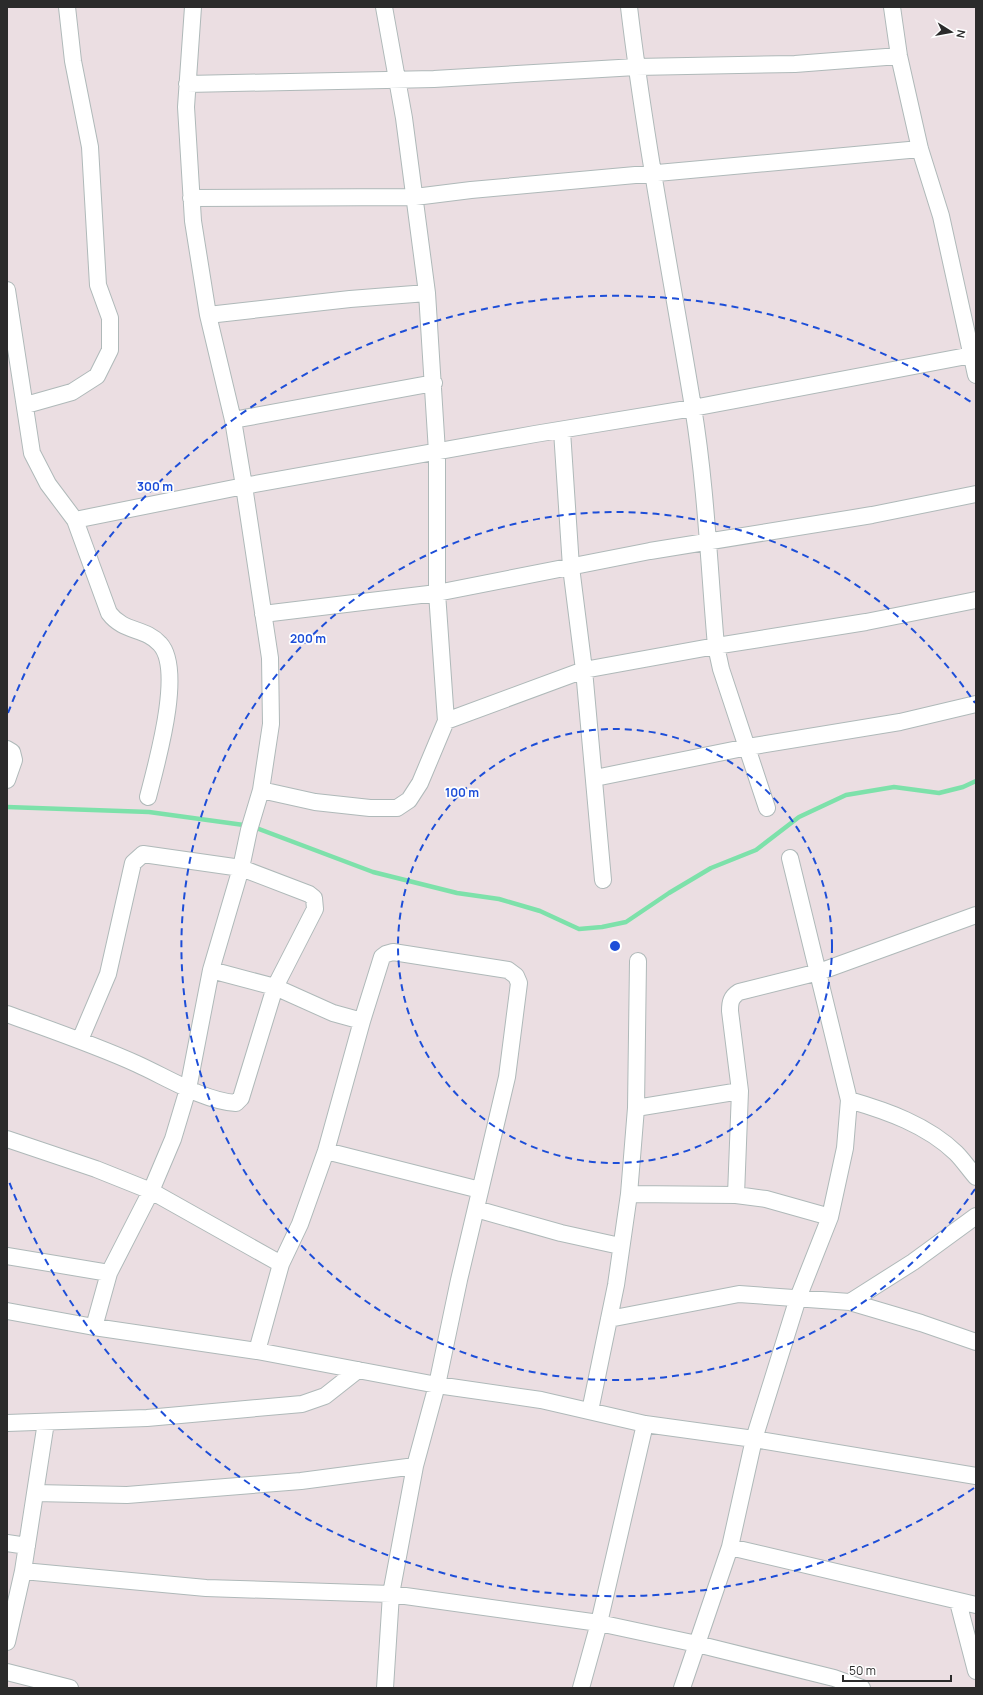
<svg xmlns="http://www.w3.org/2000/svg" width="983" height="1695" font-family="Manrope,sans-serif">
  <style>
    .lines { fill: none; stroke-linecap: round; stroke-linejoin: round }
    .stream { stroke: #7de1aa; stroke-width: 4.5 }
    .minor-casing { stroke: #afb9b9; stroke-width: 18 }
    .minor { stroke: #fff; stroke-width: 16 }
    .ring { fill: none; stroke: #1d4ed8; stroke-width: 2; stroke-dasharray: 7 5 }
    .centre { fill: #1d4ed8; stroke: #fff; stroke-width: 2 }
    .ring-label { font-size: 12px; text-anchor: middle; font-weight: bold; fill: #1d4ed8; stroke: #fff; stroke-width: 3.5; stroke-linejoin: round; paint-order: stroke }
  </style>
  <rect width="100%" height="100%" fill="#ebdee2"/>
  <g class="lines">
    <path class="stream" d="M7,807L149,812L251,826L373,872L457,893L499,899L540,911L579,929L602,927L626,922L669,893L711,868L756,850L799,817L846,795L894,787L939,793L963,787L976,781"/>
    <g class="minor-casing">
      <path id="minor" d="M629,7C645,141 671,274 693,407C706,486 709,566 716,646L721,669L767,808
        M892,7L899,56L920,149L941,216L976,375
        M187,84L434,79L636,67L795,64L899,56
        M191,198L415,197L471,190L920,149
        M7,290L32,453L48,484L75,520L109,613C124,633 145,627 160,644C184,670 156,765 148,797
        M208,315L350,299L427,293
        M26,405L72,392L97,376L110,350V318L98,285L90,147L73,61L67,7
        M233,420L434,383
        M562,431L571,567L584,670L603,880
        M75,520L244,486L535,434L693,408L972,355
        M263,614L437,593L650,551L872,515L976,494
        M446,721L584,670L716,646L866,622L976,600
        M7,749L12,752L14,760L7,780
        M595,778L748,747L900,722L976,704
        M261,790L315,802L370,808H397L409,800L420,783L446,721L437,593V452L427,293L404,118L384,7
        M211,970L275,987L333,1013L362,1021
        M7,1014C51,1030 95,1045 137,1064C166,1077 204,1101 236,1103L241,1098L275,987L315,909L314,898L309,894L241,868L143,854L133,863L108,974L80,1040
        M849,1100C887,1111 927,1125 956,1153C963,1160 969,1169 976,1177
        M636,1108L740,1091
        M7,1139L96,1169L151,1191L281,1264
        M326,1151L480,1190
        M629,1194L736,1195L766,1199L830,1217
        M736,1195L740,1091L730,1011C730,1002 731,997 739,992L819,972L976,915
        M476,1209L561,1233L620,1246
        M7,1256L109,1273
        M850,1302L921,1323L976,1342
        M7,1311L94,1327L257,1351L437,1385L541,1400L645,1424L754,1439L976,1476
        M609,1319L739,1294L850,1302L913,1262L976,1216
        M94,1327L109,1273L151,1191L173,1139L188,1089L211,970L241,868L249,830L261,790L271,724L270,658L244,486L233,420L208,315L193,221L186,107L193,7
        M257,1351L281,1264L300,1224L326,1151L362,1021L382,957L386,954L393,952L508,970L516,976L519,983L507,1077L459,1280L437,1385L415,1466L391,1594L385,1688
        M590,1411L616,1285L629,1194L636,1108L638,961
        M7,1423L147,1418L302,1404L325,1396L358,1370
        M35,1493L127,1495L301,1481L415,1466
        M7,1543L27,1546
        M730,1547L976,1605
        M23,1571L206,1588L391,1594L599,1623L697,1644L834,1678L862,1688
        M958,1602L976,1671
        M7,1642L23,1571L46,1422
        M7,1672L70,1688
        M581,1688L599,1623L645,1424
        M682,1688L730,1547L754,1439L798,1298L830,1217L845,1148L849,1100L790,858"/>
    </g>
    <use href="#minor" class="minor"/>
  </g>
  <g class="ring">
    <circle cx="615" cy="946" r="217"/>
    <path d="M975 1189A434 434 0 1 1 975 703"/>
    <path d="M974 1488A650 650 0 0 1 8 1179M8 713A650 650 0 0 1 974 404"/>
  </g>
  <circle cx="615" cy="946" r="6" class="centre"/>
  <g class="ring-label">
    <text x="155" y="491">300 m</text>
    <text x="308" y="643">200 m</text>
    <text x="462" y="797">100 m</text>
  </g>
  <rect width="983" height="1695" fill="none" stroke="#2b2b2b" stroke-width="16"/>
  <g transform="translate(951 32) rotate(101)" stroke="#ffffff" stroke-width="3" paint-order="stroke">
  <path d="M0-3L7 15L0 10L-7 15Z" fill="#2b2b2b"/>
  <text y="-6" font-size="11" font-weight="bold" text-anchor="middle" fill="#2b2b2b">N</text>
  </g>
  <path d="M843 1675v6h108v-6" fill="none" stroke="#2b2b2b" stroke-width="2"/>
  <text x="849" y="1675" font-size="12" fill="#2b2b2b" stroke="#ffffff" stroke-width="3" paint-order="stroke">50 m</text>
</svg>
